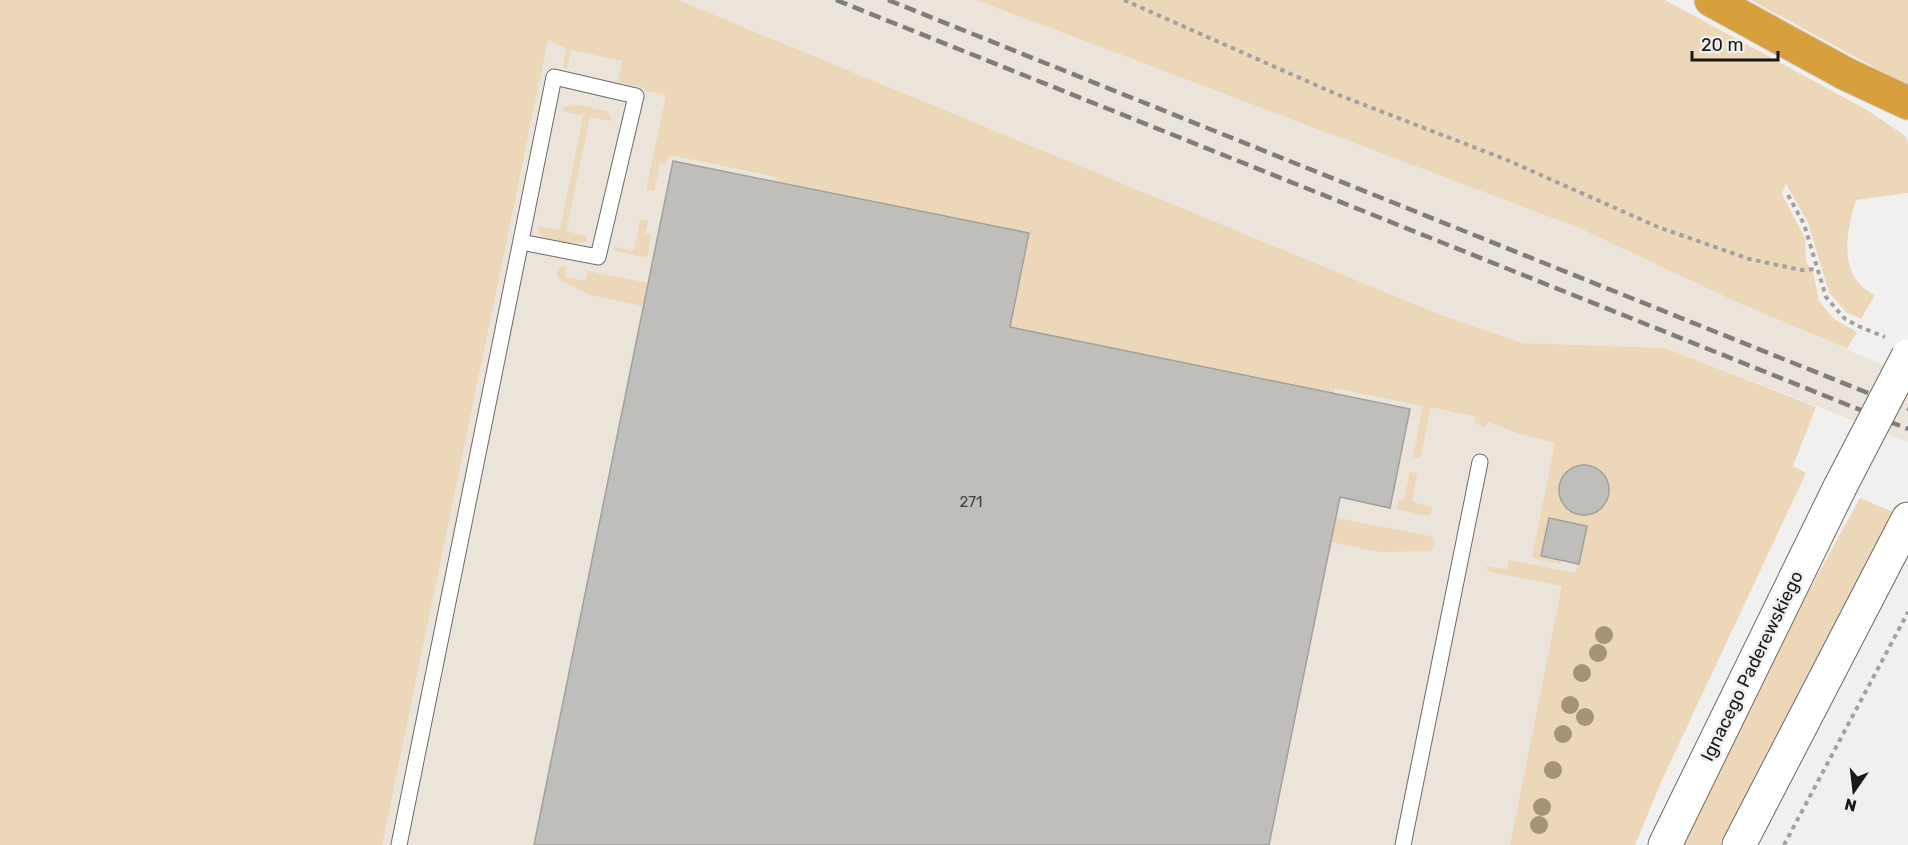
<svg xmlns="http://www.w3.org/2000/svg" width="1908" height="845" font-family="Rubik,sans-serif">
  <style>
    .built { fill: #eae4db }
    .green { fill: #ecd8b9 }
    .building { fill: #c0bebb; stroke: #a2a09d; stroke-width: 1.5 }
    .lines { fill: none; stroke-linecap: round; stroke-linejoin: round }
    .service-casing { stroke: #6c6b68; stroke-width: 17 }
    .secondary-casing { stroke: #6c6b68; stroke-width: 35 }
    .motorway-casing { stroke: #cdcccc; stroke-width: 35 }
    .path { stroke: #a3a1a0; stroke-width: 4; stroke-dasharray: 4.5 4.5; stroke-linecap: butt }
    .service { stroke: #fff; stroke-width: 15 }
    .secondary { stroke: #fff; stroke-width: 33 }
    .motorway { stroke: #d8a03d; stroke-width: 33 }
    .rail { stroke: #7f7e7c; stroke-width: 4.5; stroke-dasharray: 12 6; stroke-linecap: butt }
    .secondary-bridge-casing { stroke: #6c6b68; stroke-width: 35; stroke-linecap: butt }
    .secondary-bridge { stroke: #fff; stroke-width: 33 }
    .tree { fill: #a49478 }
    .labels { text-anchor: middle; dominant-baseline: central; stroke-width: 5; stroke-linejoin: round; paint-order: stroke }
    .number-label { font-size: 15px; fill: #444241 }
    .street-label { font-size: 18px; fill: #1a1918; stroke: #f2f0ee }
  </style>
  <rect width="100%" height="100%" fill="#f2f0ee"/>
  <path class="built" d="M0,0H598L1569,405L1670,371L1544,845H0Z
    M678,0H976L1579,228L1732,300L1908,376V442L1667,348L1522,343L1441,315Z"/>
  <path class="green" d="M0,0H678L1441,315L1522,343L1666,348L1816,407L1793,466L1806,473L1662,780L1635,845H1510L1562,586L1490,572L1486,568L1487,566L1507,570L1509,560L1575,573L1587,526L1549,518L1541,555L1560,560V564L1532,558L1555,443L1520,434L1489,422L1484,427L1475,423L1476,417L1431,407L1420,459L1413,457L1423,406L1335,388L1334,393L1010,327L1028,233L776,181L777,177L669,155L666,164L660,163L654,191L646,190L666,95L644,91L645,88L618,82L622,61L571,50L567,69L563,67L566,48L548,40L382,845H0Z
    M976,0H1665L1867,110L1904,135L1908,141V193L1856,200C1846,232 1837,277 1875,295L1861,319L1847,313L1829,293L1808,223L1786,184L1782,194L1805,238L1806,261L1814,275L1819,301L1834,319L1857,332L1847,349L1732,300L1579,228Z
    M1751,0H1908V86Z
    M572,104L607,111L610,115L611,121L590,117L566,231L587,236L586,241C574,246 549,241 539,234V226L560,230L583,116L562,111L564,107Z
    M640,220L648,221L645,233L651,235L647,258L613,250V247L634,251Z
    M562,266L566,267L565,277L585,281L588,271L648,283L643,306L591,295L561,281L558,278L557,271Z
    M1410,472L1417,473L1412,502L1432,507L1431,514L1427,516L1396,509L1398,500H1404Z
    M1860,498L1898,514L1722,845H1684L1798,611Z
    M1336,518L1430,536L1434,540L1435,545L1431,551L1380,552L1331,542Z"/>
  <path class="building" d="M673,161L1029,233L1010,327L1410,409L1390,508L1340,497L1269,845H534Z
    M1559 490a25 25 0 1 1 50 0a25 25 0 1 1-50 0Z
    M1549,518L1587,526L1579,564L1541,556Z"/>
  <g class="lines">
    <g class="service-casing">
      <path id="service" d="M399,845L554,77L636,96L598,257L521,242
        M1403,845L1480,462"/>
    </g>
    <g class="secondary-casing">
      <path id="secondary" d="M1665,845L1840,487
        M1739,845L1908,519"/>
    </g>
    <g class="motorway-casing">
      <path id="motorway" d="M1711,0L1846,74L1908,103"/>
    </g>
    <path class="path" d="M1124,0L1336,94L1507,160L1658,227L1749,259L1801,270L1817,269
      M1788,195L1804,224L1826,297L1844,318L1858,326L1885,337
      M1784,845L1908,612"/>
    <use href="#service" class="service"/>
    <use href="#secondary" class="secondary"/>
    <use href="#motorway" class="motorway"/>
    <path class="rail" d="M836,0L1908,429
      M888,0L1908,409"/>
    <g class="secondary-bridge-casing">
      <path id="secondary-bridge" d="M1840,487L1908,356"/>
    </g>
    <use href="#secondary-bridge" class="secondary-bridge"/>
  </g>
  <g class="tree">
    <circle cx="1604" cy="635" r="9"/>
    <circle cx="1598" cy="653" r="9"/>
    <circle cx="1582" cy="673" r="9"/>
    <circle cx="1570" cy="705" r="9"/>
    <circle cx="1585" cy="717" r="9"/>
    <circle cx="1563" cy="734" r="9"/>
    <circle cx="1553" cy="770" r="9"/>
    <circle cx="1542" cy="807" r="9"/>
    <circle cx="1539" cy="825" r="9"/>
  </g>
  <g class="labels">
    <g class="number-label">
      <text x="971" y="502">271</text>
    </g>
    <g class="street-label">
      <text transform="translate(1752 666) rotate(-64)">Ignacego Paderewskiego</text>
    </g>
  </g>
  <g transform="translate(1854 791) rotate(194)" stroke="#f2f0ee" stroke-width="4.5" paint-order="stroke">
  <path d="M0-4.5L10 22L0 15L-10 22Z" fill="#1a1918"/>
  <text y="-9" font-size="16" font-weight="bold" text-anchor="middle" fill="#1a1918">N</text>
  </g>
  <path d="M1692 51v9h86v-9" fill="none" stroke="#1a1918" stroke-width="3"/>
  <text x="1701" y="51" font-size="18" fill="#1a1918" stroke="#f2f0ee" stroke-width="4.5" paint-order="stroke">20 m</text>
</svg>
